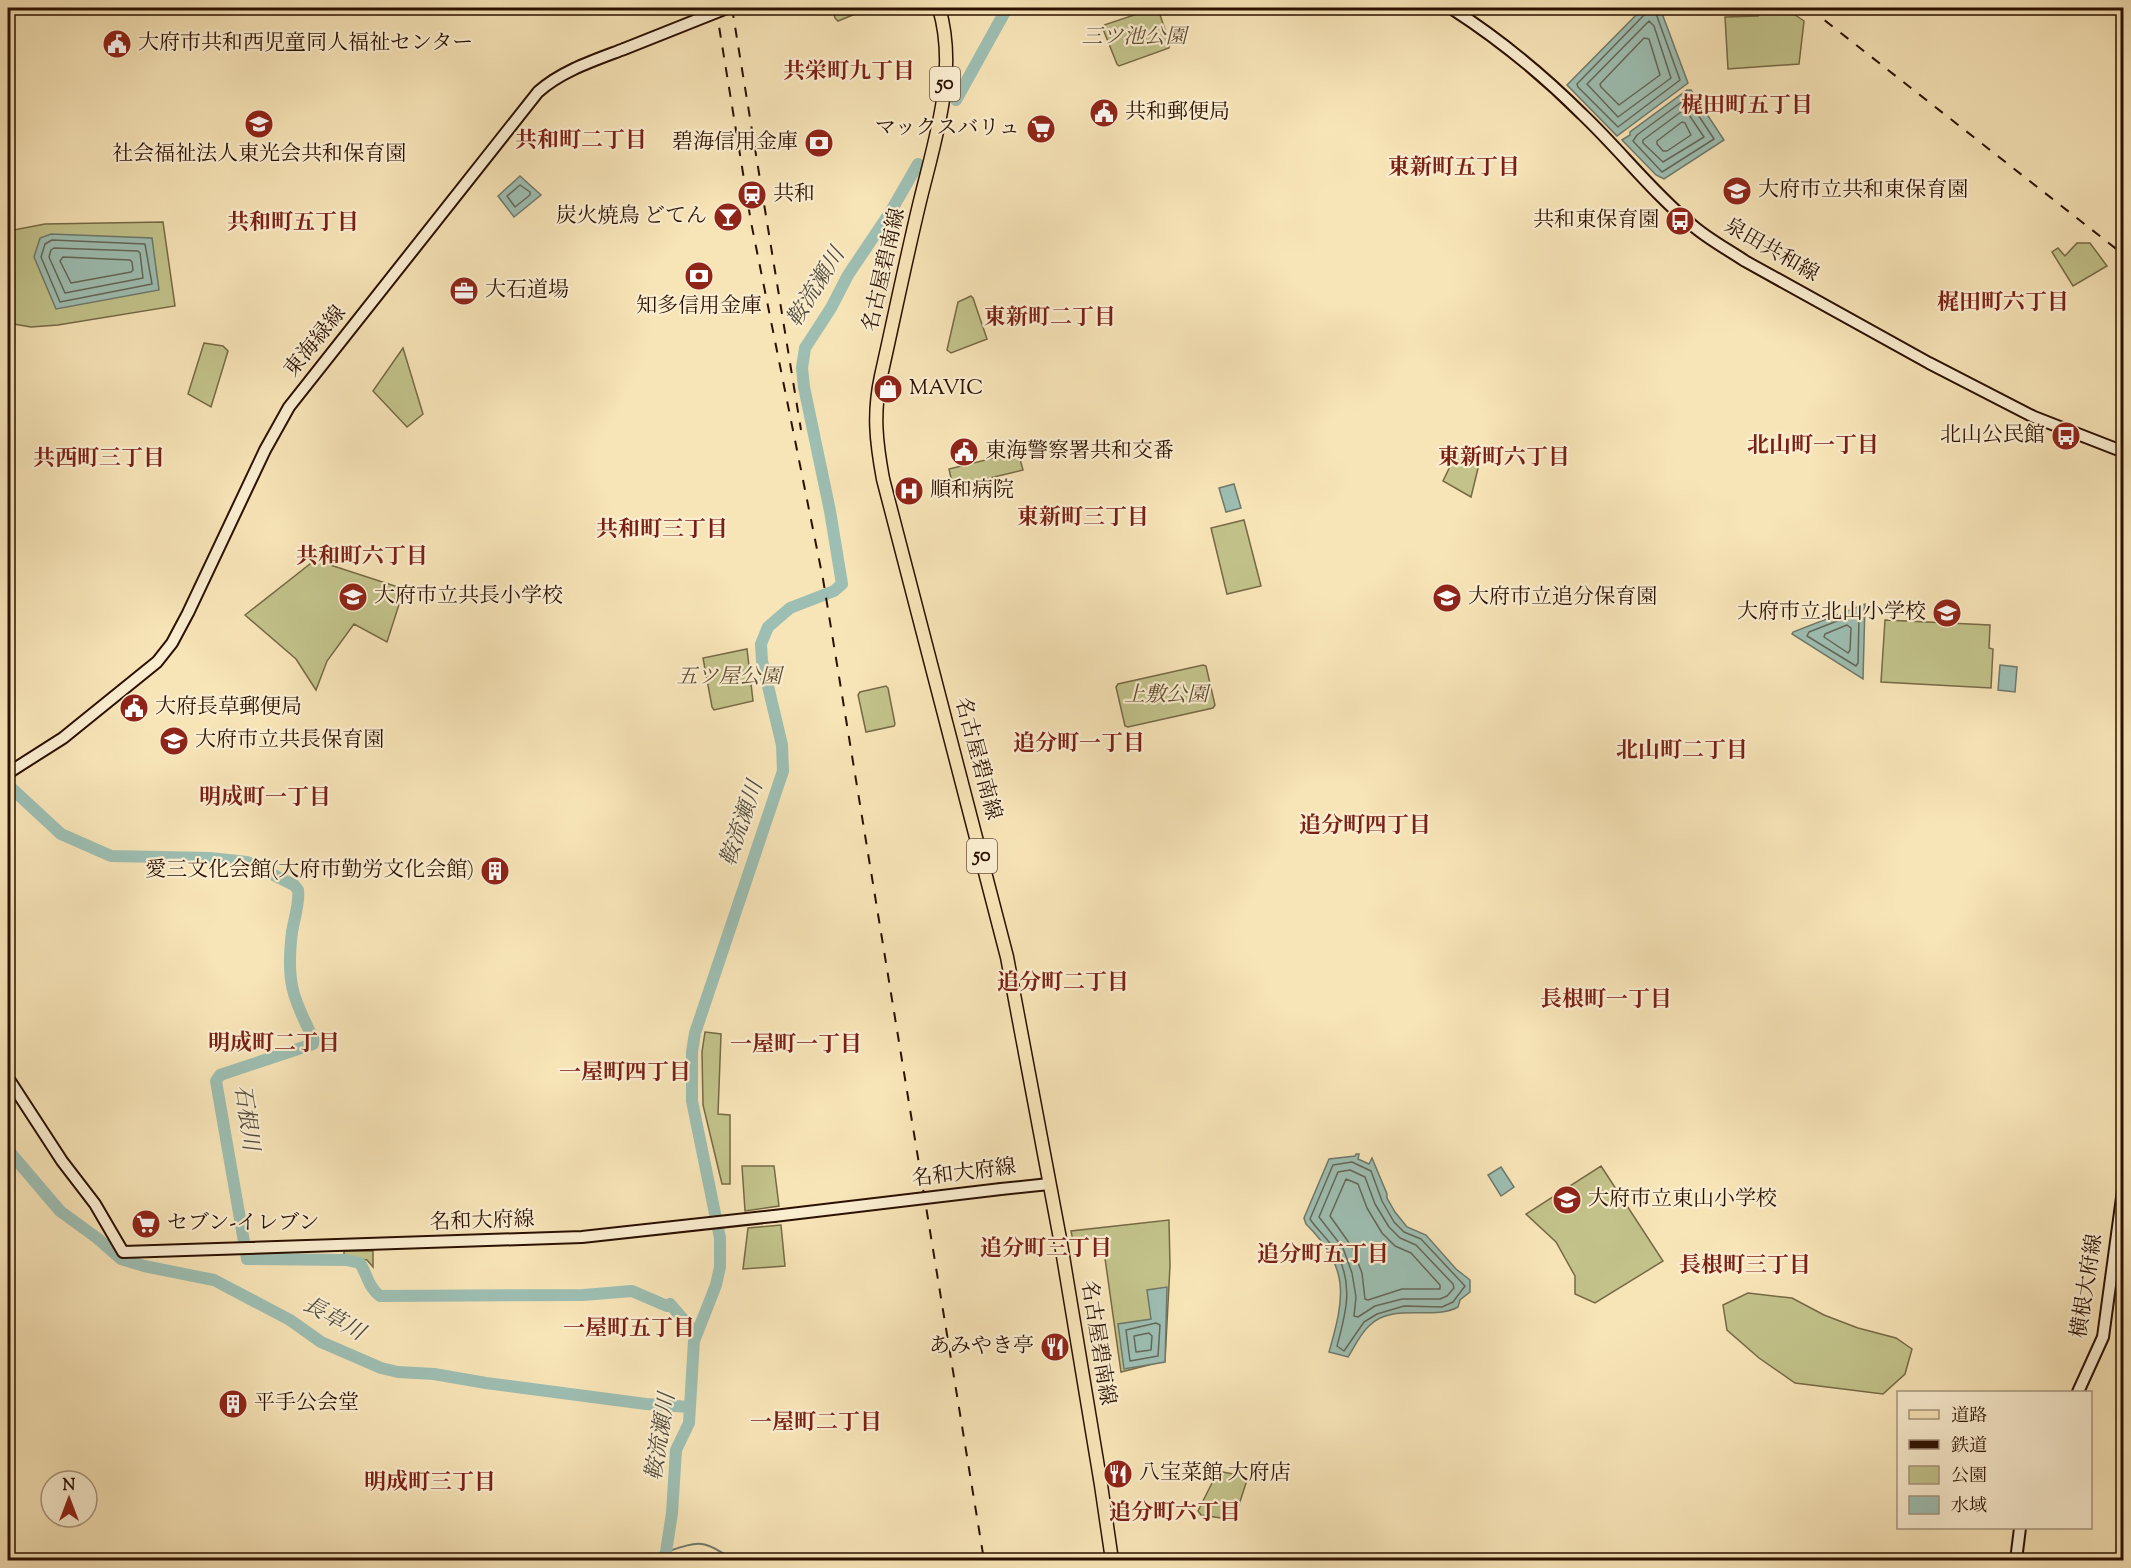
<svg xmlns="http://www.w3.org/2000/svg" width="2131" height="1568" font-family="'Sorts Mill Goudy','Noto Serif JP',serif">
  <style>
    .green { fill: #c2c28a; stroke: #766945; stroke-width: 1.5 }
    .water { fill: #9dbeb2; stroke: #6f786b; stroke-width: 1.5 }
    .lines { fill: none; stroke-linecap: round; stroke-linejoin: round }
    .shore { stroke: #646759; stroke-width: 1.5 }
    .stream { stroke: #6f786b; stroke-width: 2 }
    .river { stroke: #9dbeb2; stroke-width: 12 }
    .secondary-casing { stroke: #2b1000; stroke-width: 14 }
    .primary-casing { stroke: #2b1000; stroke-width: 15 }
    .secondary { stroke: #faedd0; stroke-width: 10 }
    .primary { stroke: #f7e4b7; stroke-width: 12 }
    .rail { stroke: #2b1000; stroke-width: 2; stroke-dasharray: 10 10; stroke-linecap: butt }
    .secondary-bridge-casing { stroke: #2b1000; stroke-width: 14; stroke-linecap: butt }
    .secondary-bridge { stroke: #faedd0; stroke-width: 10 }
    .labels { text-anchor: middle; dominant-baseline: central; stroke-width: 4.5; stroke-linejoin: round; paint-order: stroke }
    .shield { fill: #faedd0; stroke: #69523e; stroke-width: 1.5 }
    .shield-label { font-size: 20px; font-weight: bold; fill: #2b1000 }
    .park-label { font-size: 21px; font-style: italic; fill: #604e30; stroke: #faedd0 }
    .poi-label { font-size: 21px; fill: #2b1000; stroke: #faedd0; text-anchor: start }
    .street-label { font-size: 21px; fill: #2b1000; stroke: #faedd0 }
    .neighbourhood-label { font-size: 22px; font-weight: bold; fill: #7a1f14; stroke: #faedd0 }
    .water-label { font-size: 22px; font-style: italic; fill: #534d3e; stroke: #faedd0 }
  </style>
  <rect width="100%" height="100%" fill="#f7e4b7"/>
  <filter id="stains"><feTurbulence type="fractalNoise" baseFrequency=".00333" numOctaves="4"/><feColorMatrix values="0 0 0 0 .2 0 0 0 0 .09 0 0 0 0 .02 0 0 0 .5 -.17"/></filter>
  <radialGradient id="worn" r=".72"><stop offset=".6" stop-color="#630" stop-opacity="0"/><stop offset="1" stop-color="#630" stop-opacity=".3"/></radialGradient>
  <path class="green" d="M832,8H870L838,21L835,18Z
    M1155,8L1158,9L1170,44L1169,48L1119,66L1117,64L1103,29L1104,25Z
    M1760,8H1785L1804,21L1799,64L1728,69L1725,17L1758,16Z
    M163,222L175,306L58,325L31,327L8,323V231L45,224Z
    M2077,243H2090L2107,266L2073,286L2052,252L2058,248L2065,256Z
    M971,296L973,298L987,339L951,353L947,350L958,302Z
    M204,343L223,346L228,351L211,407L188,394Z
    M403,348L423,414L407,427L373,391Z
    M1018,452L1023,470L953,487L949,469Z
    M1457,452L1481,456L1471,497L1443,481Z
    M1244,520L1261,586L1227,594L1211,528Z
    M315,560L404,589L387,642L354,624L327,661L316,690L296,659L245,615Z
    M1885,620L1990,625L1989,648L1993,649L1991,688L1881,682Z
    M747,649L753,701L714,710L712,707L703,658Z
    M1203,665L1206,666L1215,705L1213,708L1128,727L1125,726L1116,687L1118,684Z
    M886,686L888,688L895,724L894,726L866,732L858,695L860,692Z
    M705,1032L721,1034L718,1114L730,1115V1184H722L703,1105L702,1052Z
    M742,1166H774L779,1206L745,1211Z
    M1601,1166L1663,1261L1595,1303L1575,1294V1276L1556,1242L1526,1214Z
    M1169,1220L1170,1266L1165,1361L1121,1372L1102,1237L1073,1241L1071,1231Z
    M781,1225L785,1266L743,1269L748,1228Z
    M344,1251H373V1267L367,1260L344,1257Z
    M1748,1293L1792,1298L1824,1315L1858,1328L1896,1338L1912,1349L1905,1374L1883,1394L1795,1383L1759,1358L1727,1330L1723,1305Z
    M1218,1471L1248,1477L1234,1520L1201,1515L1198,1511Z"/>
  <path class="water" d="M1643,8H1660L1688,83L1617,136L1567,85Z
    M1687,90H1691L1724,140L1664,179L1656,175L1622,140L1630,135V132Z
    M520,176L541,195L514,217L498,196Z
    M51,234L152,238L159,290L56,309L34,257L40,238Z
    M1234,484L1241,508L1226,512L1219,488Z
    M1865,604L1863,679L1792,634L1793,632Z
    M2000,665L2017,667L2015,692L1998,690Z
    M1356,1154H1359L1358,1159L1369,1164L1372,1158L1387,1194V1198L1395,1212L1407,1227L1426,1235L1456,1269L1470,1280V1292L1460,1300L1458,1307C1433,1321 1392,1302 1369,1326C1360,1334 1354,1348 1348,1357L1329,1352C1345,1296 1350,1268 1306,1224L1304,1218L1329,1159L1355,1156Z
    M1501,1167L1514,1187L1501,1196L1488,1175Z
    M1167,1287L1165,1362L1124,1369L1118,1324L1151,1319L1147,1290Z"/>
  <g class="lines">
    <path class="shore" d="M1646,8L1645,14L1577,84L1578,87L1618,127L1680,80L1654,8
      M1649,21L1654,26L1671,78L1618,117L1587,84Z
      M1644,38L1649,39L1660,75L1619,105L1601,87L1600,84Z
      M1687,98L1714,139L1662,172L1633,141L1637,135Z
      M1685,109L1704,137L1663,162L1643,143V140Z
      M1682,122L1685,123L1691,135L1667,151H1663L1657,144V141Z
      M520,185L530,192V195L515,207L507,196Z
      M52,240L145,244L152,284L60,302L41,257L45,244Z
      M54,248L138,251L140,253L143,278L65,293L49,257L51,250Z
      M63,257L130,260L132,262L133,270L131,272L71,283L60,261Z
      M1855,614L1859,617L1858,663L1856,666L1807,636L1809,632Z
      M1847,625L1851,628L1850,650L1848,653L1824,637L1825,634Z
      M1352,1162L1371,1171L1382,1201L1394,1222L1404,1232L1421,1239L1465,1286L1453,1302L1442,1307L1404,1306L1377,1314L1364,1322L1344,1351L1337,1346C1346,1313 1354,1284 1336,1252C1329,1239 1317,1230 1310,1219L1333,1165Z
      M1350,1170L1365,1177L1375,1204L1389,1227L1400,1238L1416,1245L1453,1284L1454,1288L1447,1296L1440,1299H1402L1375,1306L1358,1317L1354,1316L1356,1297L1352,1273L1343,1248L1319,1217L1338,1172Z
      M1346,1179L1358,1184L1367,1208L1382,1233L1395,1246L1411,1253L1440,1285V1289H1402L1368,1300L1365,1299L1362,1273L1352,1247L1330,1216Z
      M1156,1323L1160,1325L1158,1356L1130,1361L1126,1330Z
      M1149,1333L1152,1336L1151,1350L1136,1352L1134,1336Z"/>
    <path class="stream" d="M2124,1231V1242
      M666,1552C702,1540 702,1540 734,1560"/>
    <path class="river" d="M956,100L1007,8
      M8,785L61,834L111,856L210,858L247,862L294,885L298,890C300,901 294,920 292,932C286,981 292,997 314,1040L313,1044L220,1075L216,1081L247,1259L346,1260L360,1263C368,1276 368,1287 380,1296L583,1295L632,1291L667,1306L670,1304L696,1334
      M8,1150L60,1211L97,1238L121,1259L144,1266L214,1280L290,1320L321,1342L381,1368L398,1372L434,1374L486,1383L646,1404L690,1407
      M662,1560L666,1552L672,1513L676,1450L689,1423L694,1341L716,1285L720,1267V1238L692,1101V1052L695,1033L783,771L782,745L762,661L761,644L768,627L790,608L834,591L842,584L830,511L804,387L802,368L805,348L831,308L848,275L891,211L918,164"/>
    <g class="secondary-casing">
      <path id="secondary" d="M1451,8C1499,39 1542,74 1582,114C1620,150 1652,192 1692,225C1708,239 1727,249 1745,261L1929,363L2034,417L2124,452
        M8,773L63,738L157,662L172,643L188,613L265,450L289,407L538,92C561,71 595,60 624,49
        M8,1078L62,1161L95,1204L123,1252L582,1237L774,1216
        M1001,1189L1049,1184
        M2078,1392L2103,1337L2124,1183
        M2016,1560L2020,1528"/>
    </g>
    <g class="primary-casing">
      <path id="primary" d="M939,8C958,72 935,139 920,201C906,259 894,318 881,376C873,413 876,441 883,479L1007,957L1061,1244L1101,1485L1112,1560"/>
    </g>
    <use href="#secondary" class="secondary"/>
    <use href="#primary" class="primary"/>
    <path class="rail" d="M716,8L751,222L823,579L984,1560
      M732,8L801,430
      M1809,8L2124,255"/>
    <g class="secondary-bridge-casing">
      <path id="secondary-bridge" d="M624,49L727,8
        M774,1216L1001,1189"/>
    </g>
    <use href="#secondary-bridge" class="secondary-bridge"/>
  </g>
  <defs>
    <g id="civic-disc" transform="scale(1.5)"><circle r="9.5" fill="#8f2418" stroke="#faedd0"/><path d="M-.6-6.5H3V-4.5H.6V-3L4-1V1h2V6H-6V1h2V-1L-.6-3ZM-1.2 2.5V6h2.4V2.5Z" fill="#fff"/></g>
    <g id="school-disc" transform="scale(1.5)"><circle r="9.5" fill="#8f2418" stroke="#faedd0"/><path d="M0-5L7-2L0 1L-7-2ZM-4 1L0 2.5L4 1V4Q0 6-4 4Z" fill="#fff"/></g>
    <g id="supermarket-disc" transform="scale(1.5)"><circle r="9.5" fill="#8f2418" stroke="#faedd0"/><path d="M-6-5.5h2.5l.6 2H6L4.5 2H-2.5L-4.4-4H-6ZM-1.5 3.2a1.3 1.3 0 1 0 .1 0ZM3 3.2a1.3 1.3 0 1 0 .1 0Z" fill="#fff"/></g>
    <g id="bank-disc" transform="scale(1.5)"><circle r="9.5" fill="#8f2418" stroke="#faedd0"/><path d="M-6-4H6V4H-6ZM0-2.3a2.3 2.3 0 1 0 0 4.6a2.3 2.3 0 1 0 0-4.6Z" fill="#fff"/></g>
    <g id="station-disc" transform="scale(1.5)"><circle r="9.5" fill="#8f2418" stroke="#faedd0"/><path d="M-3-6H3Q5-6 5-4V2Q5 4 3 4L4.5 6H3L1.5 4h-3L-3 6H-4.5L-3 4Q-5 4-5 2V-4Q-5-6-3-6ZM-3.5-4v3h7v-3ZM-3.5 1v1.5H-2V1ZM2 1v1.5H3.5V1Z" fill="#fff"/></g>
    <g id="bar-disc" transform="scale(1.5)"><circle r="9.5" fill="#8f2418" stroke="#faedd0"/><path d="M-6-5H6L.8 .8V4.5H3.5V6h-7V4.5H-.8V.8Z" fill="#fff"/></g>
    <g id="bus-disc" transform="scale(1.5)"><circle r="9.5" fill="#8f2418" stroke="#faedd0"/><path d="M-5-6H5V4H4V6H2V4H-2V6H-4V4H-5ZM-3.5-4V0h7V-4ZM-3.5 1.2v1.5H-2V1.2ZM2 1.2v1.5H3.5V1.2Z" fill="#fff"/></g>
    <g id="office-disc" transform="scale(1.5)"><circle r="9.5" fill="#8f2418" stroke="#faedd0"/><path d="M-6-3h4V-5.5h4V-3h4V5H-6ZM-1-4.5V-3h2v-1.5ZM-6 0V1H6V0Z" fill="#fff"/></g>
    <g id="shop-disc" transform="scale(1.5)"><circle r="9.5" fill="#8f2418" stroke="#faedd0"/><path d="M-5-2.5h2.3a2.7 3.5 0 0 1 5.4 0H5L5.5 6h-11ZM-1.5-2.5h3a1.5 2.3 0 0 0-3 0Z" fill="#fff"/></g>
    <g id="hospital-disc" transform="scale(1.5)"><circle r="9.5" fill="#8f2418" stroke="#faedd0"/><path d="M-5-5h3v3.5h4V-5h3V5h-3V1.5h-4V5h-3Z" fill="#fff"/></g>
    <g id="building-disc" transform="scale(1.5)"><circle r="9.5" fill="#8f2418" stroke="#faedd0"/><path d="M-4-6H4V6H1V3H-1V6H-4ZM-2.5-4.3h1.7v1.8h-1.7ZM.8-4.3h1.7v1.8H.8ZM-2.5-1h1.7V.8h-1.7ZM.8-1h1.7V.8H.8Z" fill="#fff"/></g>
    <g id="restaurant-disc" transform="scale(1.5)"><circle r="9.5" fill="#8f2418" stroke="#faedd0"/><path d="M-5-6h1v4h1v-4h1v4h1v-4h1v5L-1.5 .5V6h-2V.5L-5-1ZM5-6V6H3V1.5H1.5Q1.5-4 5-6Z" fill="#fff"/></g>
  </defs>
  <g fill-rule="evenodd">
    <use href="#civic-disc" x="117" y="44"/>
    <use href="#civic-disc" x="1104" y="113"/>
    <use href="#school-disc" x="259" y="124"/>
    <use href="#supermarket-disc" x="1041" y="129"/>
    <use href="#bank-disc" x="819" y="143"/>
    <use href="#school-disc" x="1737" y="191"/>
    <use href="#station-disc" x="752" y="195"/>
    <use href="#bar-disc" x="728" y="217"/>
    <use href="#bus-disc" x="1680" y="221"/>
    <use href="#bank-disc" x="699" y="276"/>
    <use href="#office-disc" x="464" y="291"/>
    <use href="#shop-disc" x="888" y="389"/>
    <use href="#bus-disc" x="2066" y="436"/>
    <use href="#civic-disc" x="964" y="452"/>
    <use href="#hospital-disc" x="909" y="491"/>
    <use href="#school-disc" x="353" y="597"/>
    <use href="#school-disc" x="1447" y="598"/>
    <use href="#school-disc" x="1947" y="613"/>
    <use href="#civic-disc" x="134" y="708"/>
    <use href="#school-disc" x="174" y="741"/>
    <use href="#building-disc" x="495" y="871"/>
    <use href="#school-disc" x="1567" y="1200"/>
    <use href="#supermarket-disc" x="146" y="1224"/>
    <use href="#restaurant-disc" x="1055" y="1347"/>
    <use href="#building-disc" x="233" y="1404"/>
    <use href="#restaurant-disc" x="1118" y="1474"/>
  </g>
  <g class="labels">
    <g class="shield">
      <rect x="930" y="67" width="30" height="34" rx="4.5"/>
      <rect x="967" y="839" width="30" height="34" rx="4.5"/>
    </g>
    <g class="shield-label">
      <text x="945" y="84">50</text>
      <text x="982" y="856">50</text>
    </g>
    <g class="park-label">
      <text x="1134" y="38">三ツ池公園</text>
      <text x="729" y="678">五ツ屋公園</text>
      <text x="1166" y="696">上敷公園</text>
    </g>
    <g class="poi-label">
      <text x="138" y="44">大府市共和西児童同人福祉センター</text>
      <text x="1125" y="113">共和郵便局</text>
      <text x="1020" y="129" text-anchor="end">マックスバリュ</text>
      <text x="798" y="143" text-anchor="end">碧海信用金庫</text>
      <text x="259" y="155" text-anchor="middle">社会福祉法人東光会共和保育園</text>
      <text x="1758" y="191">大府市立共和東保育園</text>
      <text x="773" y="195">共和</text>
      <text x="707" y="217" text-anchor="end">炭火焼鳥 どてん</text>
      <text x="1659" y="221" text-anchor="end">共和東保育園</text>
      <text x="485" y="291">大石道場</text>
      <text x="699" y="307" text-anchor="middle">知多信用金庫</text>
      <text x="909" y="389">MAVIC</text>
      <text x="2045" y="436" text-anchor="end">北山公民館</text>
      <text x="985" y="452">東海警察署共和交番</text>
      <text x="930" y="491">順和病院</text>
      <text x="374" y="597">大府市立共長小学校</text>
      <text x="1468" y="598">大府市立追分保育園</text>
      <text x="1926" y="613" text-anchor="end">大府市立北山小学校</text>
      <text x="155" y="708">大府長草郵便局</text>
      <text x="195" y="741">大府市立共長保育園</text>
      <text x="474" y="871" text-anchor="end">愛三文化会館(大府市勤労文化会館)</text>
      <text x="1588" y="1200">大府市立東山小学校</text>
      <text x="167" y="1224">セブン-イレブン</text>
      <text x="1034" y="1347" text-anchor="end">あみやき亭</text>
      <text x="254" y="1404">平手公会堂</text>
      <text x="1139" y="1474">八宝菜館 大府店</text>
    </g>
    <g class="street-label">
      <text transform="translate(1771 251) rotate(30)">泉田共和線</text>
      <text transform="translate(885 270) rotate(-77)">名古屋碧南線</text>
      <text transform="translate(316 342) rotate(-51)">東海緑線</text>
      <text transform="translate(977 759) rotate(75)">名古屋碧南線</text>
      <text transform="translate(964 1174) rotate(-7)">名和大府線</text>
      <text transform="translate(482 1222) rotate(-2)">名和大府線</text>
      <text transform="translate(2088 1286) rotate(-81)">横根大府線</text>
      <text transform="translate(1097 1343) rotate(81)">名古屋碧南線</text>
    </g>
    <g class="neighbourhood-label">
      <text x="849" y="73">共栄町九丁目</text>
      <text x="1747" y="107">梶田町五丁目</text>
      <text x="581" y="142">共和町二丁目</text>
      <text x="1454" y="169">東新町五丁目</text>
      <text x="293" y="224">共和町五丁目</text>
      <text x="2003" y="304">梶田町六丁目</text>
      <text x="1050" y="319">東新町二丁目</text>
      <text x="1813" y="447">北山町一丁目</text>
      <text x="1504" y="459">東新町六丁目</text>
      <text x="99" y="460">共西町三丁目</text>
      <text x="1083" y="519">東新町三丁目</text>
      <text x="662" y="531">共和町三丁目</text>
      <text x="362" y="558">共和町六丁目</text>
      <text x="1079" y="745">追分町一丁目</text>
      <text x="1682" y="752">北山町二丁目</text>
      <text x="265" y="799">明成町一丁目</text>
      <text x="1365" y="827">追分町四丁目</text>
      <text x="1063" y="984">追分町二丁目</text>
      <text x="1606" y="1001">長根町一丁目</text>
      <text x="274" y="1045">明成町二丁目</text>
      <text x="796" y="1046">一屋町一丁目</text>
      <text x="625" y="1074">一屋町四丁目</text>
      <text x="1046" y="1250">追分町三丁目</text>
      <text x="1323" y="1256">追分町五丁目</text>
      <text x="1745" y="1267">長根町三丁目</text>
      <text x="629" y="1330">一屋町五丁目</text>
      <text x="816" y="1424">一屋町二丁目</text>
      <text x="430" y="1484">明成町三丁目</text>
      <text x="1175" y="1514">追分町六丁目</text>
    </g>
    <g class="water-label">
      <text transform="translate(817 288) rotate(-58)">鞍流瀬川</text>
      <text transform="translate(743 824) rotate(-71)">鞍流瀬川</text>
      <text transform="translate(245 1118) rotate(82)">石根川</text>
      <text transform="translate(333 1320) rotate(29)">長草川</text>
      <text transform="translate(662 1437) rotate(-81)">鞍流瀬川</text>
    </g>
  </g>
  <rect width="2131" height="1568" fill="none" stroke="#f7e4b7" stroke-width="30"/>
  <rect x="9" y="9" width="2113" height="1550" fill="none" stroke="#2b1000" stroke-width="3"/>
  <rect x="15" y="15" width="2101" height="1538" fill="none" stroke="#2b1000" stroke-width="1.5"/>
  <rect x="1897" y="1391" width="195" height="138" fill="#faedd0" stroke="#a7957d" stroke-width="1.5"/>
  <rect x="1909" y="1410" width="30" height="9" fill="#f7e4b7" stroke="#a7957d" stroke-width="1.5"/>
  <text x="1951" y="1421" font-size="18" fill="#2b1000">道路</text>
  <rect x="1909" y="1440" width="30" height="9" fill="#2b1000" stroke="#a7957d" stroke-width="1.5"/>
  <text x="1951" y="1451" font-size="18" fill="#2b1000">鉄道</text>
  <rect x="1909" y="1466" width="30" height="18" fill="#c2c28a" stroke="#a7957d" stroke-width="1.5"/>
  <text x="1951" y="1481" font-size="18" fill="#2b1000">公園</text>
  <rect x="1909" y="1496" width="30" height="18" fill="#9dbeb2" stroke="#a7957d" stroke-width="1.5"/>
  <text x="1951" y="1511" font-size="18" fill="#2b1000">水域</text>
  <g transform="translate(69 1499)"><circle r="28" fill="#faedd0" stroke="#a7957d" stroke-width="1.5"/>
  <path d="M0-4.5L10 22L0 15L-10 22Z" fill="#8f2418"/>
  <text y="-9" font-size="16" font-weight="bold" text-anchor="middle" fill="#2b1000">N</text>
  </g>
  <rect width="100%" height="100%" filter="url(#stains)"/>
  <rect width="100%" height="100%" fill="url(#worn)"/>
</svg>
